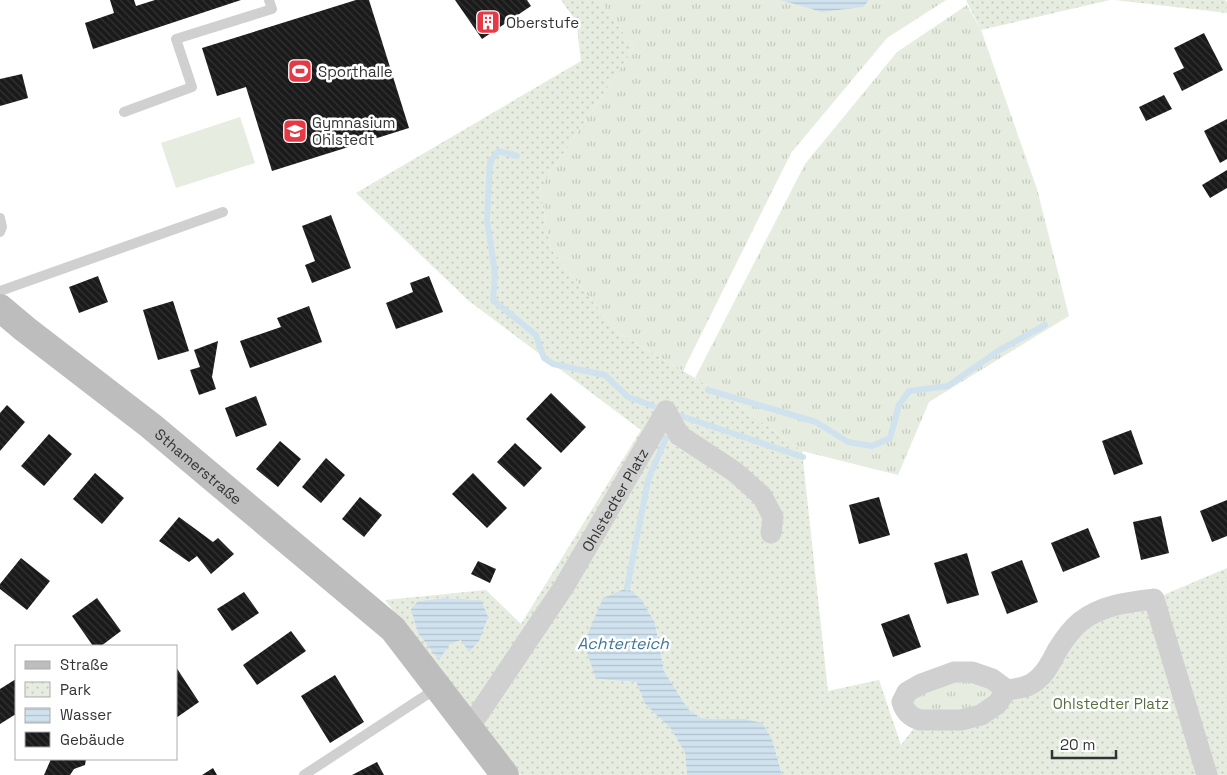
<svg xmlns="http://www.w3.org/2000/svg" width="1227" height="775" font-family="'Space Grotesk',sans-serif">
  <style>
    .grass { fill: url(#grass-tufts) }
    .park { fill: url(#park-dots); fill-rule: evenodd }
    .pitch { fill: #e6ecdf }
    .water { fill: url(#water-rules) }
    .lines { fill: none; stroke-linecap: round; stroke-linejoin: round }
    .stream { stroke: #cfe2ee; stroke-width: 6 }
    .building { fill: url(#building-back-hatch) }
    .lane { stroke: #d0d0d0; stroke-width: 10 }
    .street { stroke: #d0d0d0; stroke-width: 21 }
    .secondary { stroke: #bdbdbd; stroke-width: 28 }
    .labels { text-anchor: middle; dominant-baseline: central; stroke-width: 5; stroke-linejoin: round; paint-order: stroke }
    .poi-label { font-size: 15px; fill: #333; stroke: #fff; text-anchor: start }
    .street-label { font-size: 15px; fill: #333; stroke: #fff }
    .park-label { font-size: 15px; fill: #56703f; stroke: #fff }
    .water-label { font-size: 16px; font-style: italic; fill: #3f7597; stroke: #fff }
  </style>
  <defs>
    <pattern id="grass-tufts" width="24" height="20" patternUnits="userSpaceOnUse" patternTransform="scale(1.25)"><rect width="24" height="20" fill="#e6ecdf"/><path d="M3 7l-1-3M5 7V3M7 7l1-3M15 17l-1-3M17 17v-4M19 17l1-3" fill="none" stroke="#c6cbc0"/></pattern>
    <pattern id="park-dots" width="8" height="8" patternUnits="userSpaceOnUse" patternTransform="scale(1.25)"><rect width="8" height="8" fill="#e6ecdf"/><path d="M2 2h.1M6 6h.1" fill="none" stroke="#c6cbc0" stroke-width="1.8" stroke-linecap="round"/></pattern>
    <pattern id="water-rules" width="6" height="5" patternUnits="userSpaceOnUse" patternTransform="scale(1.25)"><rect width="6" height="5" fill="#cfe2ee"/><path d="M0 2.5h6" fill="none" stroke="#b2c2cd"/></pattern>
    <pattern id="building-back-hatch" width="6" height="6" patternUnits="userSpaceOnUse" patternTransform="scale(1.25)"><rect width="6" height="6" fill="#1a1a1a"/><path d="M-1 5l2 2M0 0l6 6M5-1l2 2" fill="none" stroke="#333"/></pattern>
  </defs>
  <rect width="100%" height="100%" fill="#fff"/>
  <path class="grass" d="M599,0H946L887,38L791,153L683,371L617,332L550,248L540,188L634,48Z
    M967,5L981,30L1037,189L1069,316L929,402L898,475L802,451L727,397L695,378L805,164L897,52Z
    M992,679L997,704L920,720L907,692L921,684Z"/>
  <path class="park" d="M561,0H599L634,48L540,188L550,248L617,332L727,397L802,451L828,691L879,680L901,745L920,720H961L1030,685L1079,623L1154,599L1227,568V775H782L772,739L722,719L701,718L688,709L664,671L655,623L596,679L636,682L645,704L671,729L685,753L687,775H520L385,600L486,590L521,624L641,430L469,301L356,193L581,61L576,21ZM443,598L481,600L461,640L450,643L418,601Z
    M966,0H1110L981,30Z
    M1115,0H1225L1227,2V13Z"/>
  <path class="pitch" d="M240,117L255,163L176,188L161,143Z"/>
  <path class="water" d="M780,0H869L863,7L822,12Z
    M627,588L641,599L655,623L664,671L688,709L701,718L722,719H744L762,723L772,739L782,775H687L685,753L671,729L645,704L636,682L596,679L584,643L603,598Z
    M444,598L481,600L488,617L479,641L469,652L461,640L450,644L439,660L418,633L411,609L418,601Z"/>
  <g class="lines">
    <path class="stream" d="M517,156L498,151L490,162L487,220L495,273L493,300L536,335L544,358L553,364L605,375L628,397L653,406
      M708,390L816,422L848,442L872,446L890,438L899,405L909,391L948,386L998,351L1045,325
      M681,416L803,457
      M627,588L648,480L666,438"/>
  </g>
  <path class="building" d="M110,0H134L136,6L155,0H241L93,49L85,23L114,13Z
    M356,0H369L409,128L272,171L246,87L217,96L202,48Z
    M455,0H527L531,6L482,39Z
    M1204,33L1223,70L1182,91L1173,73L1184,68L1174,48Z
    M22,74L28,98L0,106V79Z
    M1164,95L1172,109L1146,121L1139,107Z
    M1227,119V159L1220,163L1204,131Z
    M1227,170V188L1210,198L1202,185Z
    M331,215L351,268L312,283L305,265L315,261L302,226Z
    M98,276L108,302L79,313L69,287Z
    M429,276L443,312L396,329L386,303L413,292L410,283Z
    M173,301L189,351L158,360L143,310Z
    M309,306L322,342L250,368L240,341L281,327L277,318Z
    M218,341L212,377L216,389L199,395L190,370L200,367L194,350Z
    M551,393L586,427L561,453L526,419Z
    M256,396L267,425L236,437L225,408Z
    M7,405L25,422L0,451V413Z
    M1131,430L1143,464L1114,475L1102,441Z
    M49,434L72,454L44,486L21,466Z
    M280,441L301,459L278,487L256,469Z
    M515,443L542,468L524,487L497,462Z
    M326,458L345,475L321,503L302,487Z
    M95,473L124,498L102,524L73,499Z
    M473,473L507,508L487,528L452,494Z
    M360,497L382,515L364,537L342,519Z
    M879,497L890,535L859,544L849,505Z
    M1227,500V536L1212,542L1200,511Z
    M1161,516L1169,553L1141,560L1133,522Z
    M179,517L213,542L218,538L234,554L211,574L197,556L189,562L159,541Z
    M1088,528L1100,557L1063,572L1051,543Z
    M967,553L979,595L947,604L934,563Z
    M21,558L50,581L27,610L0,589V584Z
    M1022,560L1038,602L1007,614L991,572Z
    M478,561L496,569L490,583L471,574Z
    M244,592L259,613L232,631L217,609Z
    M97,598L121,631L101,646H93L72,616Z
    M909,614L921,647L893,657L881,624Z
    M291,631L306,651L257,685L243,665Z
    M176,667L199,702L176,718Z
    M335,675L364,722L330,743L301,696Z
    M16,679V714L0,724V689Z
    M51,759H86L85,765L74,769L70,775H44Z
    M377,762L384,775H352Z
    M213,768L217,775H202Z"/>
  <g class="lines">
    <path class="lane" d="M124,112L192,87L176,39L272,9L269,0
      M0,218L2,227L0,232
      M0,291L223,212
      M304,775L437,688"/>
    <g class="street">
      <path d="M666,411L679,435L735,472L762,496L773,517L771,533"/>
      <path d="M1007,690L997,704L981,715L961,720H920C910,717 905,712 902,702L907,692L921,684L954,672H972L992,679L1007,690C1014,689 1023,688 1029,685C1044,678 1051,662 1058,649C1063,641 1073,628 1080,622C1101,605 1128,602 1154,599L1207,775"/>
      <path id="s1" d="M469,728L565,585L666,411"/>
    </g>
    <path class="secondary" id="s2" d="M0,308L25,329L151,426L393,629L505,775"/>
  </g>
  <defs>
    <g id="building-square" transform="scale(1.25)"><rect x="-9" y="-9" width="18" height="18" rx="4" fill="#e63946" stroke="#fff"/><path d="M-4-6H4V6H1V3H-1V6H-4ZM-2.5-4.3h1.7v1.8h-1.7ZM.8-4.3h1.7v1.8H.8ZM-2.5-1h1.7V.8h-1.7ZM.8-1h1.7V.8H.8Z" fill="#fff"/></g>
    <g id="stadium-square" transform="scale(1.25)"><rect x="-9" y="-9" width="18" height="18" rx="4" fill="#e63946" stroke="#fff"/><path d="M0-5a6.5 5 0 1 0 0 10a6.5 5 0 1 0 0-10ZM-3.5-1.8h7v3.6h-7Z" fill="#fff"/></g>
    <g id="school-square" transform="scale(1.25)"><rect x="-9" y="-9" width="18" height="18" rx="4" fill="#e63946" stroke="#fff"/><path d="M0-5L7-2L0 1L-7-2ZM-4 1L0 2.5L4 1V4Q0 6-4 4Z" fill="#fff"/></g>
  </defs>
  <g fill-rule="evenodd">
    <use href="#building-square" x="488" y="22"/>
    <use href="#stadium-square" x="300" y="71"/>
    <use href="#school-square" x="295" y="131"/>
  </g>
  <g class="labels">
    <g class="poi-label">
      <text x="506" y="22">Oberstufe</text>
      <text x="318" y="71">Sporthalle</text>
      <text x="312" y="122">Gymnasium<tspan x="312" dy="17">Ohlstedt</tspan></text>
    </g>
    <g class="street-label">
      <text stroke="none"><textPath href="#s2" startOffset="254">Sthamerstraße</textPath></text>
      <text stroke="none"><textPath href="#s1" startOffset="271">Ohlstedter Platz</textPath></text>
    </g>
    <g class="park-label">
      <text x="1111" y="703">Ohlstedter Platz</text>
    </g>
    <g class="water-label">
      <text x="623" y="643">Achterteich</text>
    </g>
  </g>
  <rect x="15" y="645" width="162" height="115" fill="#ffffff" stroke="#adadad"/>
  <rect x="25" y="661" width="25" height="8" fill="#bdbdbd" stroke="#adadad"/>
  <text x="60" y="670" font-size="15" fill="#333333">Straße</text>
  <rect x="25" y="682" width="25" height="15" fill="url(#park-dots)" stroke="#adadad"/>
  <text x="60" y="695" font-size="15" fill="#333333">Park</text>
  <rect x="25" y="708" width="25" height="15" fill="url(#water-rules)" stroke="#adadad"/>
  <text x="60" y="720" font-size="15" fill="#333333">Wasser</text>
  <rect x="25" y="732" width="25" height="15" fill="url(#building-back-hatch)" stroke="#adadad"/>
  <text x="60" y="745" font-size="15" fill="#333333">Gebäude</text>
  <path d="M1052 750v8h64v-8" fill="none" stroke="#333333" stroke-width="2.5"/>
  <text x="1060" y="750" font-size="15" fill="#333333" stroke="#ffffff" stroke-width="4" paint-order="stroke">20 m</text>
</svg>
